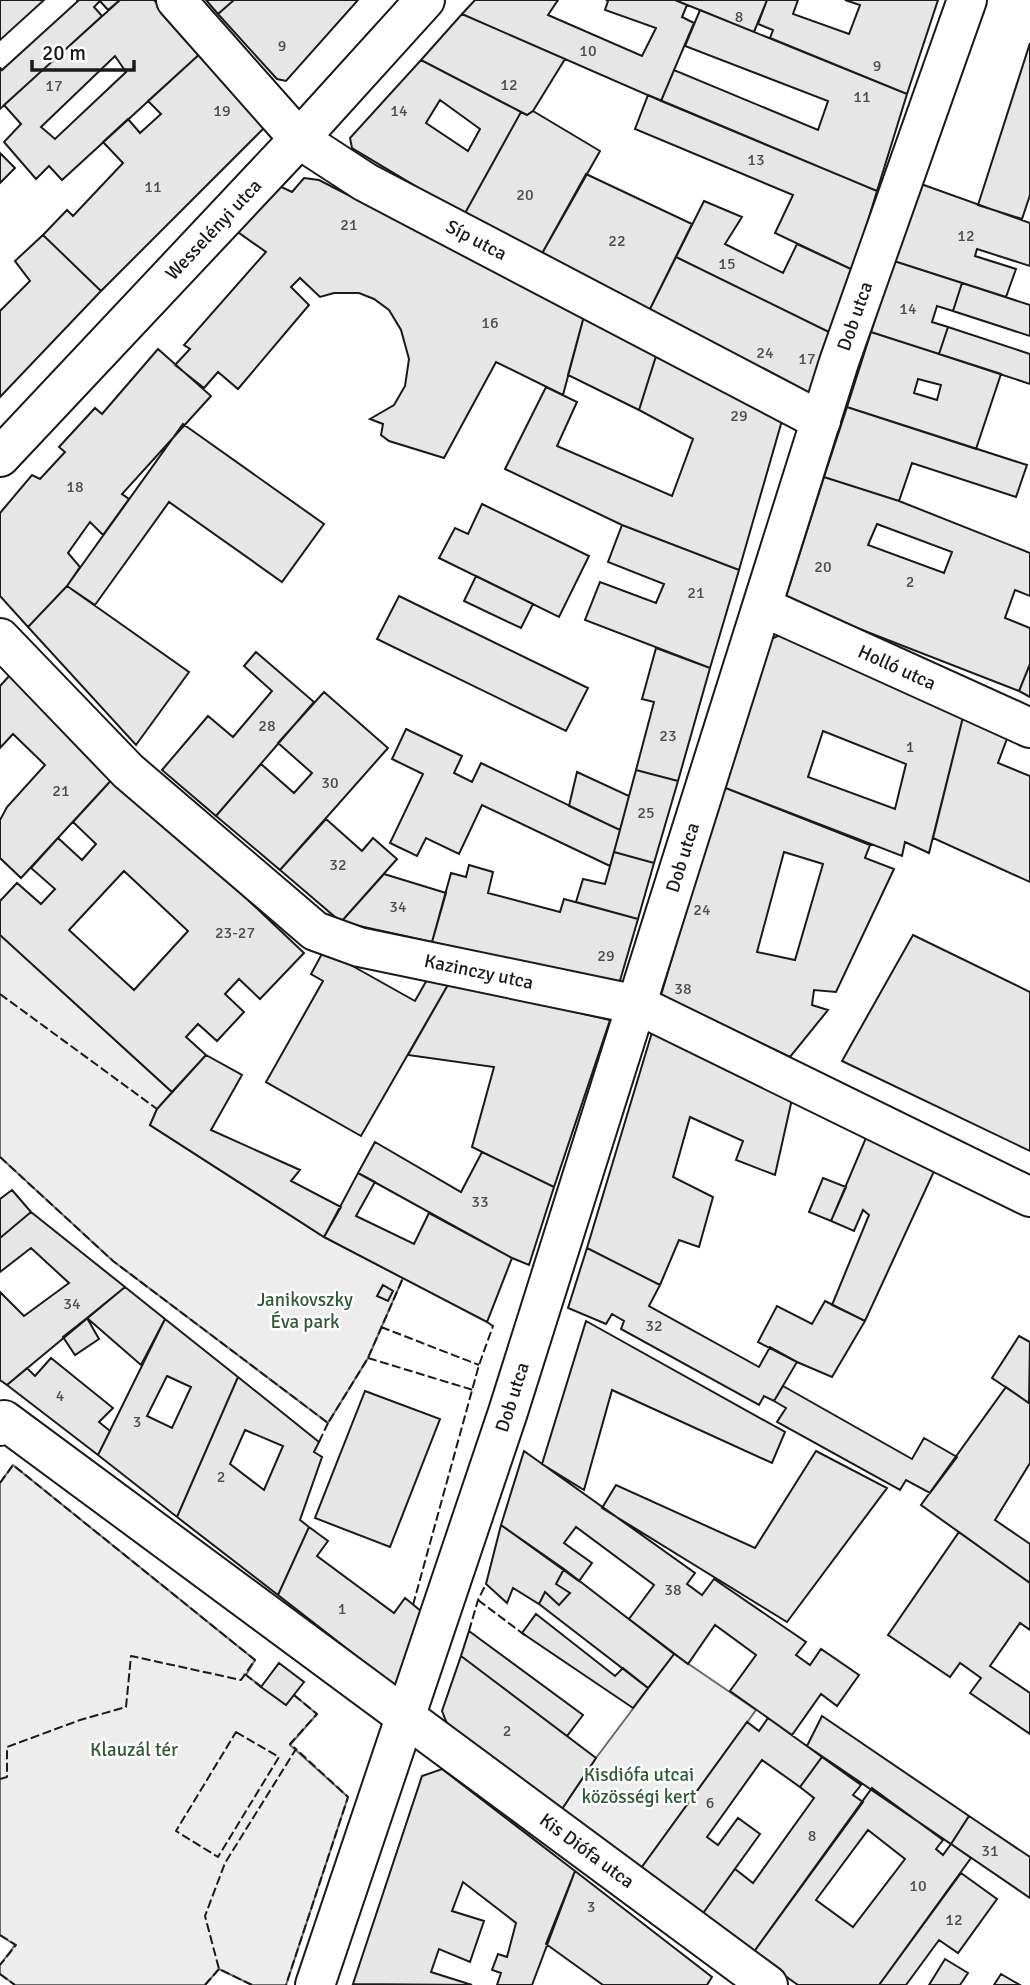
<svg xmlns="http://www.w3.org/2000/svg" width="1030" height="1985" font-family="Signika,sans-serif">
  <style>
    .green { fill: #ededed; stroke: #6a6a6a; stroke-width: 2 }
    .building { fill: #e6e6e6; stroke: #1a1a1a; stroke-width: 2; fill-rule: evenodd }
    .lines { fill: none; stroke-linecap: round; stroke-linejoin: round }
    .minor-casing { stroke: #1a1a1a; stroke-width: 42 }
    .minor { stroke: #fff; stroke-width: 38 }
    .fence { stroke: #1a1a1a; stroke-width: 2; stroke-dasharray: 9 3.5; stroke-linecap: butt }
    .labels { text-anchor: middle; dominant-baseline: central; stroke-width: 5; stroke-linejoin: round; paint-order: stroke }
    .number-label { font-size: 16px; fill: #4d4d4d }
    .street-label { font-size: 19px; fill: #1a1a1a; stroke: #fff }
    .park-label { font-size: 19px; fill: #2b5a34; stroke: #fff }
  </style>
  <rect width="100%" height="100%" fill="#fff"/>
  <path class="green" d="M0,935L172,1092L157,1109L150,1125L324,1237L403,1278L368,1358L328,1423L113,1261L0,1157Z
    M13,1465L255,1660L246,1675L286,1705L294,1695L317,1714L290,1745L348,1797L286,1985H252L219,1969L205,1985H15L0,1974V1965L15,1945L0,1935V1483Z
    M674,1654L756,1710L639,1871L560,1812L596,1758Z"/>
  <path class="building" d="M0,0H44L0,40Z
    M77,0H120L108,10L100,1L94,7L102,16L0,109V68L2,70L78,1Z
    M120,0H154L202,52L62,180L49,166L36,179L4,142L21,124L4,105ZM115,56L126,72L55,139L41,127Z
    M206,0H234L218,14Z
    M234,0H358L286,81L277,79L218,14Z
    M475,0H558L548,15L642,56L656,28L605,10L608,1L606,0H675L687,5L682,17L694,23L661,101L462,14Z
    M675,0H767L754,32Z
    M767,0H798L793,14L849,34L860,5L845,0H938L907,94L770,38L773,30L758,24Z
    M700,10L907,94L877,191L661,101L674,70L818,130L828,101L685,46Z
    M462,14L565,59L533,111L527,115L421,60Z
    M1030,43V195L1022,219L978,205Z
    M202,52L268,124L101,291L43,235L67,210L73,216L123,163L103,142L128,119L140,133L161,114L148,101Z
    M421,60L521,112L464,215L352,148L350,138ZM440,100L480,129L468,151L426,123Z
    M648,95L877,191L853,270L775,233L793,195L635,129Z
    M533,111L600,151L540,257L464,215L521,112L527,115Z
    M0,153L15,168L0,183Z
    M586,174L692,224L648,313L540,257Z
    M304,178L319,180L584,316L563,395L496,362L444,458L389,441L381,435L383,424L370,419L394,405L405,386L409,359L401,330L389,310L374,299L359,293H334L320,297L300,278L291,287L309,305L238,389L218,372L204,388L175,365L190,349L184,345L266,252L235,230L275,184L292,192Z
    M921,184L1030,223V266L977,249L975,256L1016,269L1006,297L894,261Z
    M704,201L742,217L725,244L783,273L797,244L853,270L833,334L676,257Z
    M43,235L101,291L0,397V311L30,281L15,261Z
    M676,257L833,334L816,392L807,395L648,313Z
    M894,261L962,283L953,311L937,306L932,322L948,327L939,354L871,332Z
    M962,283L1030,305V336L953,311Z
    M584,316L657,353L639,410L568,375Z
    M948,327L1030,354V384L939,354Z
    M871,332L1001,374L976,449L847,407ZM918,379L941,385L937,400L914,393Z
    M158,349L211,396L122,494L129,499L103,535L90,522L68,553L80,567L67,586L28,627L0,596V513L32,475L40,479L65,452L59,447L95,408L102,414Z
    M657,353L783,417L739,570L622,525L505,469L546,387L577,402L557,446L672,496L693,439L639,410Z
    M847,407L1027,465L1016,497L912,463L899,501L824,477Z
    M183,424L324,524L282,582L169,502L95,605L67,586Z
    M824,477L899,501L1030,553V596L1015,590L1005,618L1030,628V664L1019,691L785,600ZM877,524L952,552L944,573L868,545Z
    M482,504L589,556L559,617L439,558L455,528L468,534Z
    M622,525L739,570L710,668L585,620L600,582L656,603L664,584L608,562Z
    M476,576L533,604L521,628L464,601Z
    M67,586L189,672L136,745L28,627Z
    M399,596L588,688L566,731L377,639Z
    M784,633L965,709L929,853L905,842L902,856L723,787L767,641ZM823,731L906,764L895,809L808,777Z
    M656,648L710,668L678,781L636,770L654,702L642,699Z
    M256,652L314,702L216,816L162,770L208,716L233,737L272,691L244,666Z
    M1030,664V697L1019,691Z
    M11,674L116,775L21,878L0,858V820L7,807L45,765L13,734L0,748V686Z
    M324,692L388,748L280,870L216,816L261,764L294,793L312,773L278,743Z
    M965,709L1011,728L998,763L1030,776V882L933,838Z
    M406,729L462,756L454,773L472,782L481,763L620,830L610,866L482,805L459,854L426,838L417,856L390,843L423,774L392,759Z
    M636,770L678,781L654,863L614,852Z
    M577,772L629,796L620,830L569,806Z
    M116,775L304,953L260,999L239,979L225,994L244,1012L217,1041L198,1024L186,1037L206,1055L172,1092L0,935V901L17,883L41,904L55,889L31,868L58,838L82,860L96,844L73,822ZM124,871L188,931L134,990L69,930Z
    M723,787L870,845L865,858L894,869L836,992L814,990L812,1005L828,1010L790,1057L661,995ZM784,852L823,864L795,960L757,952Z
    M326,819L362,851L373,838L397,859L341,922L280,870Z
    M614,852L654,863L638,919L576,902L583,879L605,884Z
    M469,865L493,872L488,893L560,912L564,899L638,919L619,984L432,942L451,873L466,877Z
    M384,874L446,893L432,942L341,922Z
    M913,935L1030,992V1151L842,1061Z
    M324,950L415,1001L428,978L449,983L361,1136L266,1082L323,981L311,974Z
    M449,983L610,1020L554,1187L472,1147L494,1067L408,1055Z
    M653,1029L794,1090L775,1175L736,1160L743,1141L690,1117L673,1177L713,1197L699,1247L679,1240L660,1285L587,1248Z
    M206,1055L242,1075L211,1130L300,1170L291,1181L341,1207L324,1237L150,1125L157,1109Z
    M868,1133L936,1167L865,1321L832,1305L869,1215L863,1210L854,1231L831,1221Z
    M375,1142L461,1192L482,1152L554,1187L529,1265L512,1258L358,1173Z
    M358,1173L375,1182L356,1216L414,1244L429,1213L512,1258L487,1322L324,1237Z
    M823,1178L846,1187L831,1221L809,1212Z
    M12,1190L31,1212L0,1238V1199Z
    M31,1212L125,1287L7,1385L0,1380V1292L24,1316L69,1283L31,1248L0,1272V1238Z
    M587,1248L660,1285L649,1306L759,1367L770,1347L797,1362L774,1401L764,1396L759,1405L621,1329L624,1321L612,1314L606,1324L568,1308Z
    M383,1285L393,1291L388,1301L377,1296Z
    M125,1287L165,1319L141,1365L87,1318Z
    M825,1301L865,1321L832,1377L797,1362L758,1342L777,1306L812,1324Z
    M87,1318L99,1339L75,1355L63,1337Z
    M165,1319L238,1377L177,1517L98,1455ZM167,1376L191,1387L172,1428L147,1416Z
    M586,1321L785,1432L772,1463L612,1390L584,1490L542,1464Z
    M1019,1336L1030,1342L1029,1403L992,1378Z
    M51,1358L113,1408L99,1422L110,1431L98,1455L7,1385L27,1368L35,1376Z
    M238,1377L319,1442L314,1452L322,1457L300,1520L309,1527L278,1595L177,1517ZM245,1430L283,1446L264,1490L230,1464Z
    M783,1386L912,1459L924,1438L957,1457L930,1493L906,1480L900,1490L777,1422L786,1408L774,1401Z
    M1006,1387L1030,1404V1463L995,1520L1030,1544V1583L921,1505Z
    M365,1391L440,1419L390,1547L315,1518Z
    M524,1451L695,1573L687,1584L702,1595L714,1579L806,1642L796,1655L810,1665L821,1649L859,1675L837,1706L821,1694L792,1735L730,1691L756,1655L715,1625L688,1664L629,1619L654,1585L576,1527L564,1543L592,1563L579,1581L501,1525Z
    M816,1451L887,1488L787,1622L602,1508L616,1485L755,1548Z
    M501,1525L564,1569L556,1584L570,1593L559,1605L545,1592L539,1604L513,1588L507,1603L486,1584Z
    M309,1527L328,1541L317,1556L394,1613L405,1598L427,1616L395,1686L278,1595Z
    M959,1532L1030,1583V1630L1020,1623L990,1666L1030,1693V1734L970,1693L981,1678L960,1663L950,1677L888,1635Z
    M564,1569L674,1654L648,1688L539,1604L545,1592L559,1605L570,1593L556,1584Z
    M536,1614L615,1676L623,1668L648,1688L633,1708L522,1633Z
    M469,1631L583,1715L567,1736L461,1656Z
    M461,1656L596,1758L560,1812L448,1726L442,1711Z
    M279,1663L304,1682L286,1705L261,1687Z
    M822,1716L969,1816L951,1844L807,1746Z
    M768,1718L822,1757L800,1787L762,1760L707,1837L718,1845L738,1818L760,1834L701,1916L639,1871L747,1722L759,1731Z
    M822,1757L861,1785L853,1795L863,1802L753,1953L701,1916L735,1869L753,1883L814,1798L800,1787Z
    M442,1769L575,1871L532,1985H497L501,1973L492,1970L498,1954L507,1957L516,1923L463,1882L452,1911L484,1921L470,1962L439,1949L431,1972L472,1985L353,1984L422,1776Z
    M872,1788L943,1840L936,1849L943,1855L951,1844L971,1858L879,1985H798L753,1953ZM868,1830L905,1859L853,1927L816,1900Z
    M969,1816L1030,1857V1898L951,1844Z
    M575,1871L712,1977L707,1985H603L546,1944Z
    M961,1873L997,1899L958,1953L939,1940L906,1985H879Z
    M945,1959L968,1973L960,1985H929Z
    M1001,1974L1020,1985H994Z"/>
  <g class="lines">
    <g class="minor-casing">
      <g id="minor">
        <path id="s1" d="M176,0L299,139L365,182L821,421"/>
        <path id="s2" d="M0,457L299,139L425,0"/>
        <path id="s3" d="M763,607L1030,728"/>
        <path id="s4" d="M0,638L128,771L315,931L359,947L638,1005L1030,1197"/>
        <path id="s5" d="M0,1426L4,1420L768,1985"/>
        <path id="s6" d="M315,1985L508,1412L839,362L967,0"/>
      </g>
    </g>
    <use href="#minor" class="minor"/>
    <path class="fence" d="M0,994L157,1109
      M0,1157L113,1261L328,1423L368,1358L403,1278
      M381,1327L479,1365
      M368,1358L473,1390
      M319,1442L328,1423
      M0,1483L13,1465L255,1660L241,1680L131,1656L126,1707L80,1720L7,1747V1777L0,1779
      M478,1600L526,1636
      M413,1605L479,1365L493,1326L487,1322
      M469,1631L478,1600L486,1584
      M245,1674L261,1687
      M294,1695L317,1714L290,1744L296,1749
      M236,1732L279,1757L218,1857L176,1831Z
      M0,1935L16,1945L0,1965
      M0,1974L15,1985
      M205,1985L219,1969
      M252,1985L219,1969L205,1916L225,1863L296,1749L348,1797L286,1985"/>
  </g>
  <g class="labels">
    <g class="number-label">
      <text x="739" y="17">8</text>
      <text x="282" y="46">9</text>
      <text x="588" y="51">10</text>
      <text x="877" y="66">9</text>
      <text x="509" y="85">12</text>
      <text x="54" y="86">17</text>
      <text x="862" y="97">11</text>
      <text x="222" y="111">19</text>
      <text x="399" y="111">14</text>
      <text x="756" y="160">13</text>
      <text x="153" y="187">11</text>
      <text x="525" y="195">20</text>
      <text x="349" y="225">21</text>
      <text x="966" y="236">12</text>
      <text x="617" y="241">22</text>
      <text x="727" y="264">15</text>
      <text x="908" y="309">14</text>
      <text x="490" y="323">16</text>
      <text x="765" y="353">24</text>
      <text x="807" y="359">17</text>
      <text x="739" y="416">29</text>
      <text x="75" y="487">18</text>
      <text x="823" y="567">20</text>
      <text x="910" y="582">2</text>
      <text x="696" y="593">21</text>
      <text x="267" y="726">28</text>
      <text x="668" y="736">23</text>
      <text x="910" y="747">1</text>
      <text x="330" y="783">30</text>
      <text x="61" y="791">21</text>
      <text x="646" y="813">25</text>
      <text x="338" y="865">32</text>
      <text x="398" y="907">34</text>
      <text x="702" y="910">24</text>
      <text x="235" y="933">23-27</text>
      <text x="606" y="956">29</text>
      <text x="683" y="989">38</text>
      <text x="480" y="1202">33</text>
      <text x="72" y="1304">34</text>
      <text x="654" y="1326">32</text>
      <text x="60" y="1396">4</text>
      <text x="137" y="1422">3</text>
      <text x="221" y="1477">2</text>
      <text x="673" y="1590">38</text>
      <text x="342" y="1609">1</text>
      <text x="507" y="1731">2</text>
      <text x="710" y="1803">6</text>
      <text x="812" y="1836">8</text>
      <text x="990" y="1851">31</text>
      <text x="918" y="1886">10</text>
      <text x="591" y="1907">3</text>
      <text x="954" y="1920">12</text>
    </g>
    <g class="street-label">
      <text stroke="none"><textPath href="#s2" startOffset="312">Wesselényi utca</textPath></text>
      <text stroke="none"><textPath href="#s1" startOffset="390">Síp utca</textPath></text>
      <text stroke="none"><textPath href="#s6" startOffset="1754">Dob utca</textPath></text>
      <text stroke="none"><textPath href="#s3" startOffset="147">Holló utca</textPath></text>
      <text stroke="none"><textPath href="#s6" startOffset="1186">Dob utca</textPath></text>
      <text stroke="none"><textPath href="#s4" startOffset="600">Kazinczy utca</textPath></text>
      <text stroke="none"><textPath href="#s6" startOffset="620">Dob utca</textPath></text>
      <text stroke="none"><textPath href="#s5" startOffset="732">Kis Diófa utca</textPath></text>
    </g>
    <g class="park-label">
      <text x="305" y="1300">Janikovszky<tspan x="305" dy="22">Éva park</tspan></text>
      <text x="134" y="1750">Klauzál tér</text>
      <text x="639" y="1775">Kisdiófa utcai<tspan x="639" dy="22">közösségi kert</tspan></text>
    </g>
  </g>
  <path d="M32 60v10h102v-10" fill="none" stroke="#1a1a1a" stroke-width="3.5"/>
  <text x="42" y="60" font-size="21" fill="#1a1a1a" stroke="#ffffff" stroke-width="5" paint-order="stroke">20 m</text>
</svg>
